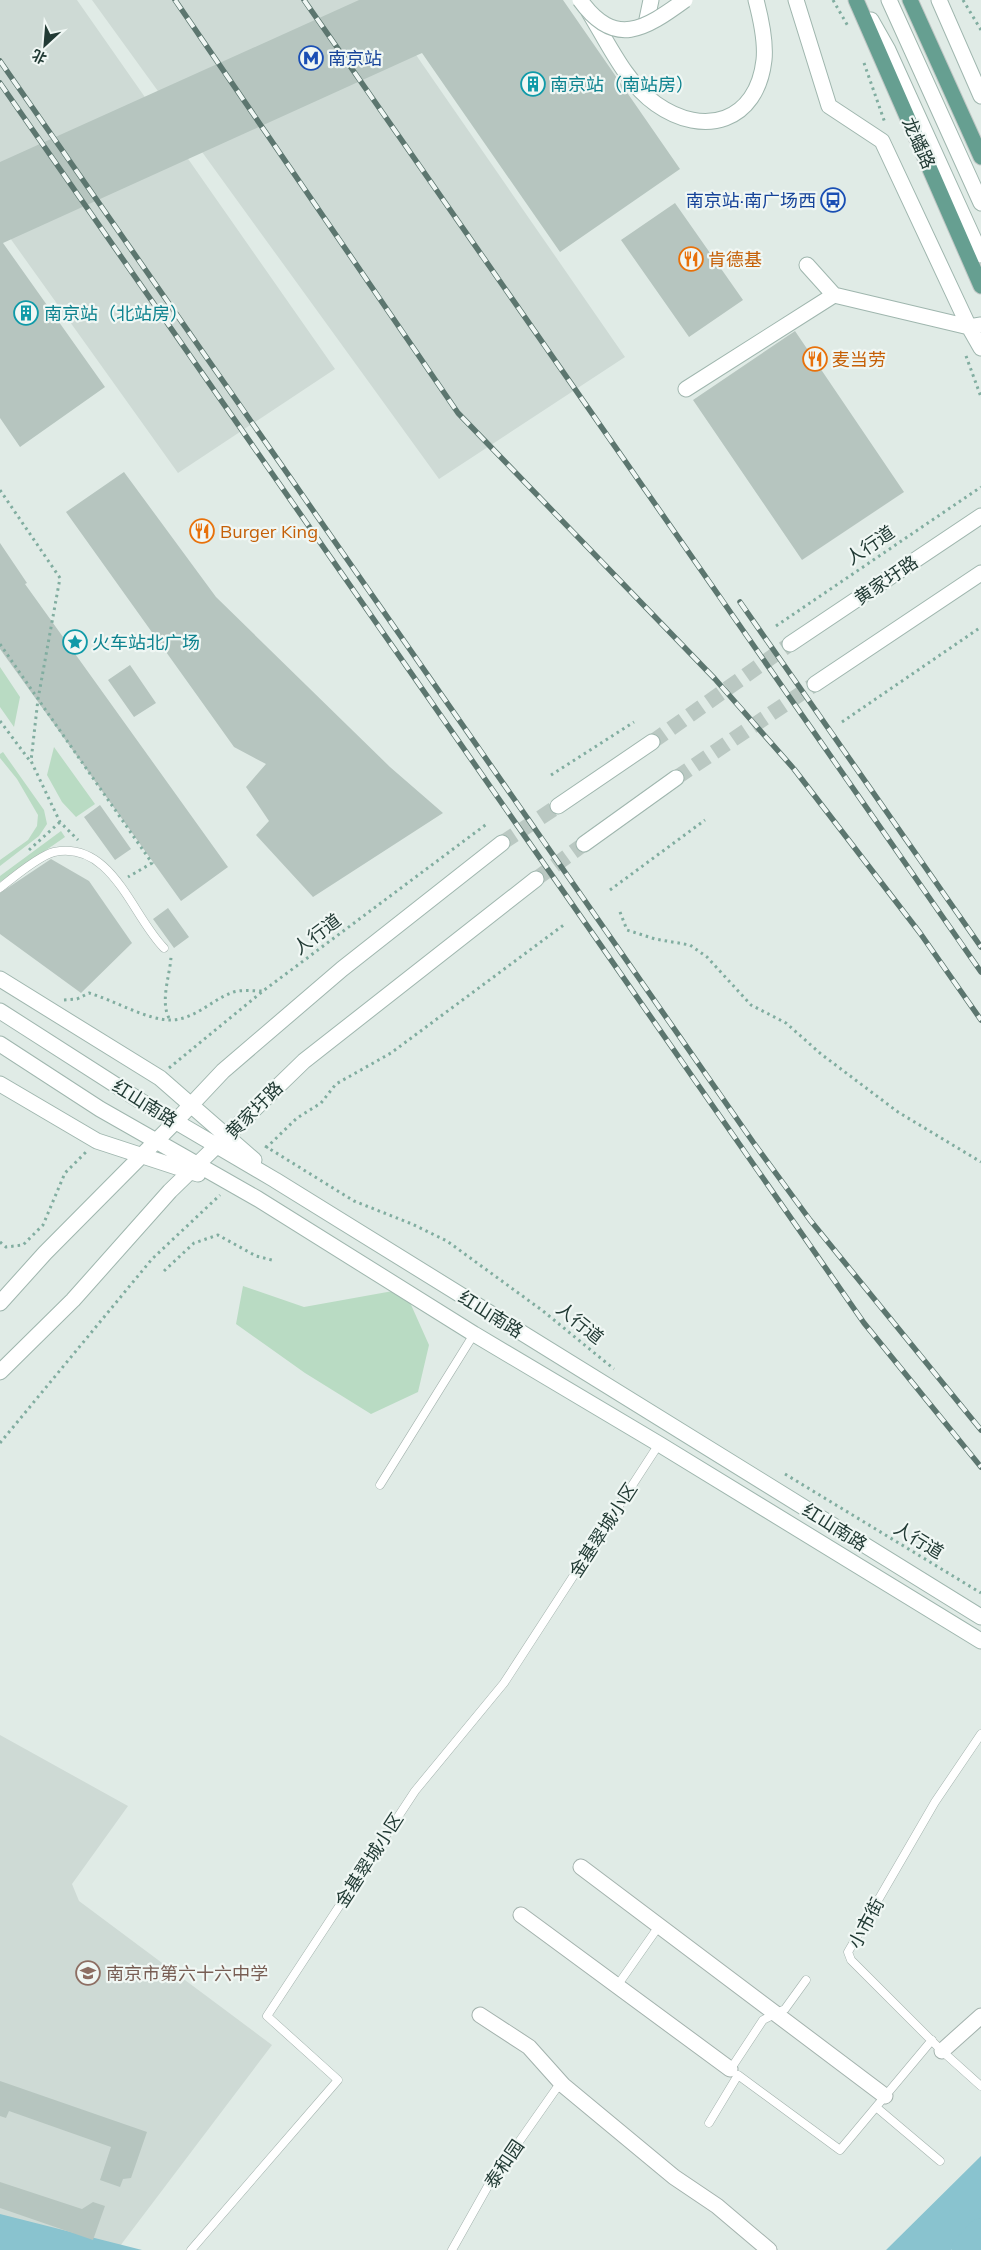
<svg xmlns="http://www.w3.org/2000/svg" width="981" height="2250" font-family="Mulish,'Noto Sans SC',sans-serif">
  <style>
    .built { fill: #cedad5 }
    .green { fill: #b9dbc3 }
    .water { fill: #89c3cf }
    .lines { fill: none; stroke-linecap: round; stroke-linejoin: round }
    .river { stroke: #89c3cf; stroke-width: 31 }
    .building { fill: #b6c5bf }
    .secondary-tunnel { stroke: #bac8c2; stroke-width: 15; stroke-dasharray: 15 8; stroke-linecap: butt }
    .lane-casing { stroke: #a3b2ad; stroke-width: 9 }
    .street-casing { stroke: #a3b2ad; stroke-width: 17 }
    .secondary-casing { stroke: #9fb6ae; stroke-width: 17 }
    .primary-casing { stroke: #c1c8c6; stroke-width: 17 }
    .path { stroke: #81ada0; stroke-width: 3; stroke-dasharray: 2.5 4; stroke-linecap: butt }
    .lane { stroke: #fff; stroke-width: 8 }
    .street { stroke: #fff; stroke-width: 15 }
    .secondary { stroke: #fff; stroke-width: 15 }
    .primary { stroke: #669f91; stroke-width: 15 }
    .rail-casing { stroke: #5c766f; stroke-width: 5.5 }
    .rail { stroke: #f0f7f4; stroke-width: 4; stroke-dasharray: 11; stroke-linecap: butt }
    .secondary-bridge-casing { stroke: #9fb6ae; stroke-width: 17; stroke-linecap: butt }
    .secondary-bridge { stroke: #fff; stroke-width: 15 }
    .labels { text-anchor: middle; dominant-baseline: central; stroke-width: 4.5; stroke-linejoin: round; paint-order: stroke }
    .transit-label { font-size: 18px; fill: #164399; stroke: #f0f7f4; text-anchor: start }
    .culture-label { font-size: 18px; fill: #0d838f; stroke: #f0f7f4; text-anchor: start }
    .street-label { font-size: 18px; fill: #213a34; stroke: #f0f7f4 }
    .food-label { font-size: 18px; fill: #c56008; stroke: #f0f7f4; text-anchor: start }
    .education-label { font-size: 18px; fill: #785e54; stroke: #f0f7f4; text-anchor: start }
  </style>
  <rect width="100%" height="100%" fill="#e0ebe6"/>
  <path class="built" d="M0,0H77L335,369L178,473L0,224Z
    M92,0H378L625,357L439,479Z
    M0,1735L128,1806L72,1884L79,1901L272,2045L117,2250L0,2242Z"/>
  <path class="green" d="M0,667L20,697L14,727L0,707Z
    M54,747L95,804L76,817L62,802L47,775Z
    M3,752L44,810L47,824L39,836L0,866V860L28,840L37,826L38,815L17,779L0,758V754Z
    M61,831L65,837L0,882V876Z
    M243,1286L304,1307L404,1289L429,1345L418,1392L371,1414L305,1373L236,1324Z"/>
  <path class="water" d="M981,2156V2222L951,2250H886Z
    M0,2214L142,2250H0Z"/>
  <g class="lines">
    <path class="river" d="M967,2250L981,2234"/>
  </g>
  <path class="building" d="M359,0H563L680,169L560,252L422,53L3,243L105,387L20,447L0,418V162Z
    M675,203L743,300L689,337L621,240Z
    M795,331L904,492L802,560L693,400Z
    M124,472L216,597L390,767L443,813L313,897L256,835L269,821L246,787L266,764L234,747L66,512Z
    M0,543L27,583L25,584L228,867L181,901L0,649Z
    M130,665L156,703L134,717L108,680Z
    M100,805L131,849L115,860L84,817Z
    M51,859L89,881L132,943L81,993L0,934V893Z
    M168,908L189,937L174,948L153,919Z
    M0,2081L147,2132L131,2178L123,2179L120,2187L100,2180L111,2147L9,2111L6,2118L0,2116Z
    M0,2182L82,2209L93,2202L105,2206L93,2240L0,2208Z"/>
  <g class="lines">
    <path class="secondary-tunnel" d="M652,742L790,644
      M676,778L815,684
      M502,843L558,806
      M536,879L584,844"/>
    <g class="lane-casing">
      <path id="lane" d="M0,888C11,879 41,855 54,852C112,840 132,916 164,948
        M380,1485L474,1334
        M981,1734L935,1802L848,1952L851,1960L942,2051L981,2086
        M617,1986L659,1926
        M730,2070L763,2020L785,2009L806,1980
        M876,2107L940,2161
        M709,2123L738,2075L840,2150L932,2040
        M191,2250L338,2080L267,2016L415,1791L504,1683L659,1444
        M452,2250L488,2186L556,2089L563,2085"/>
    </g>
    <g class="street-casing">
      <path id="street" d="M581,1867L885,2096
        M521,1915L730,2069
        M480,2015L529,2047L563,2085L674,2177L717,2206L769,2250
        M942,2051L981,2016"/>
    </g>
    <g class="secondary-casing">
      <path id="secondary" d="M796,0L829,106L882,141L969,327L981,348
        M889,0L981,203
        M939,0L981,96
        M589,12C608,43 626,83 656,104C704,138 757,122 764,60C766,41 761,19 756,0
        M871,20L888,50L981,255
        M646,24L651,0
        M807,265L834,295L969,327L981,325
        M686,389L834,295
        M790,644L981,516
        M815,684L981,573
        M558,806L652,742
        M584,844L676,778
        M0,979L160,1078L254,1160
        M0,1011L139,1100L275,1180L981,1617
        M0,1044L100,1109L258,1199L474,1334L659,1444L981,1641
        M0,1084L97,1141L198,1174
        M0,1303L45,1253L175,1122L223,1071L342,969L502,843
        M0,1372L73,1300L170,1191L304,1061L536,879"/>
    </g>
    <g class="primary-casing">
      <path id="primary" d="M856,0L981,286
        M910,0L981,157"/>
    </g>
    <path class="path" d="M833,0L849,28
      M963,0L981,30
      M864,63L885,123
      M966,356L981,397
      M0,490L60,578L38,699L152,863L128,877
      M776,626L981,487
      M0,644L38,699L31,761L60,822L78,840
      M0,721L30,761
      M842,722L981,627
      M551,775L634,722
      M29,850L60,822
      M610,890L705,820
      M620,912L627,930L655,939L690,945L707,957L751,1005L786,1023L821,1054L898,1112L981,1162
      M64,1000L77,999L89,993C113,1000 149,1021 172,1020C195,1019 212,1000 231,993C240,989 253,991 262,991
      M169,1018C160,1001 170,975 171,957
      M169,1068L263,991L488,823
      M265,1146L354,1201L412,1224L447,1241L543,1311L614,1369
      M266,1148L297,1118L321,1103L336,1084L391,1053L565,924
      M0,1242L6,1247L23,1245L43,1225L65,1173L86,1152
      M164,1271L194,1243L218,1235L256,1256L272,1260
      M0,1443L152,1259L220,1195
      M785,1474L981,1593"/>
    <use href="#lane" class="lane"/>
    <use href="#street" class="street"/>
    <use href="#secondary" class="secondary"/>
    <use href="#primary" class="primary"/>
    <g class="rail-casing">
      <path id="rail" d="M175,0L458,413L715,679L794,769L920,933L981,1020
        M304,0L981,972
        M0,61L753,1142L810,1220L981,1430
        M0,83L864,1323L981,1467
        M740,602L981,947"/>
    </g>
    <use href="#rail" class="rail"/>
    <g class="secondary-bridge-casing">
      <path id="secondary-bridge" d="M580,0C615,49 645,29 685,0"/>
    </g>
    <use href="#secondary-bridge" class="secondary-bridge"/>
  </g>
  <defs>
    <g id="metro-ring" transform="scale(1.25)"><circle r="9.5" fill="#f0f7f4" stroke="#1a4fb4" stroke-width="1.5"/><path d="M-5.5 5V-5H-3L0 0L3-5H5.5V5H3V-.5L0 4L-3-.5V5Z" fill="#1a4fb4"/></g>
    <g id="building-ring" transform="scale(1.25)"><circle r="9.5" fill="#f0f7f4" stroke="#0f9aa8" stroke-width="1.5"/><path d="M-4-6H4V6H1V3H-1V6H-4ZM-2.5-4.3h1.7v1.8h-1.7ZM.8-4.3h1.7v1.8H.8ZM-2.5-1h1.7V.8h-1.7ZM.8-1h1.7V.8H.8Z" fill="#0f9aa8"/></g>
    <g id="bus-ring" transform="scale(1.25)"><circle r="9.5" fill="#f0f7f4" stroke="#1a4fb4" stroke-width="1.5"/><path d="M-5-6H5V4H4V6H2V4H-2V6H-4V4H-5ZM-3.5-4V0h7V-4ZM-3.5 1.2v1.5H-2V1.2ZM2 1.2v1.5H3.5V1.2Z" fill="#1a4fb4"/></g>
    <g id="restaurant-ring" transform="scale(1.25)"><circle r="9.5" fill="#f0f7f4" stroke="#e8710a" stroke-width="1.5"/><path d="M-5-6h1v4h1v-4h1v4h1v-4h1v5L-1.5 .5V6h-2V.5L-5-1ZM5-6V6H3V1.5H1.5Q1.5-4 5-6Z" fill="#e8710a"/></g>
    <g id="sight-ring" transform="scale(1.25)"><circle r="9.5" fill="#f0f7f4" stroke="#0f9aa8" stroke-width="1.5"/><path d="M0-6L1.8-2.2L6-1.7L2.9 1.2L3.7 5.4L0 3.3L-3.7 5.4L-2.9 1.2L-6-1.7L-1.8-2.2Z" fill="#0f9aa8"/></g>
    <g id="school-ring" transform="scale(1.25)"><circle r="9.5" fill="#f0f7f4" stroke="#8d6e63" stroke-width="1.5"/><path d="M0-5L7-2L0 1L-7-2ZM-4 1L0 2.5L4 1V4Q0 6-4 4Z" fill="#8d6e63"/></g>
  </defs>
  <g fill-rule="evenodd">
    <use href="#metro-ring" x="311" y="58"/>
    <use href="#building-ring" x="533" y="84"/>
    <use href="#bus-ring" x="833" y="200"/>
    <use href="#restaurant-ring" x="691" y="259"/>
    <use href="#building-ring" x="26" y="313"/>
    <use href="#restaurant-ring" x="815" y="359"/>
    <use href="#restaurant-ring" x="202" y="531"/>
    <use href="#sight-ring" x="75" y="642"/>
    <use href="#school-ring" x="88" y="1973"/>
  </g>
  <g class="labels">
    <g class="transit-label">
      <text x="328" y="58">南京站</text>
      <text x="816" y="200" text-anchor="end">南京站·南广场西</text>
    </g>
    <g class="culture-label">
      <text x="550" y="84">南京站（南站房）</text>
      <text x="44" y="313">南京站（北站房）</text>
      <text x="92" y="642">火车站北广场</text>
    </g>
    <g class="street-label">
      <text transform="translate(919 143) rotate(66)">龙蟠路</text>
      <text transform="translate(870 545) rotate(-34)">人行道</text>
      <text transform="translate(886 580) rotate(-34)">黄家圩路</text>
      <text transform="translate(317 934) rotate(-37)">人行道</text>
      <text transform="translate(145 1103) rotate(32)">红山南路</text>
      <text transform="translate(254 1110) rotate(-45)">黄家圩路</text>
      <text transform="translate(491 1314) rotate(32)">红山南路</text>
      <text transform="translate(580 1323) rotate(39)">人行道</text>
      <text transform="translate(835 1527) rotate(32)">红山南路</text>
      <text transform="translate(603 1530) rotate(-57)">金基翠城小区</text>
      <text transform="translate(919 1540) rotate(31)">人行道</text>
      <text transform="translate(369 1860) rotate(-57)">金基翠城小区</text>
      <text transform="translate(866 1923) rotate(-62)">小市街</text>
      <text transform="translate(504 2164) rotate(-56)">泰和园</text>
    </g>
    <g class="food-label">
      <text x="708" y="259">肯德基</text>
      <text x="832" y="359">麦当劳</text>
      <text x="220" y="531">Burger King</text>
    </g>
    <g class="education-label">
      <text x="106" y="1973">南京市第六十六中学</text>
    </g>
  </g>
  <g transform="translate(45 45) rotate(206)" stroke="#f0f7f4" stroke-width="4" paint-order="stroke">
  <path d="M0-4L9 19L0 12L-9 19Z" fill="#213a34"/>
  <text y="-8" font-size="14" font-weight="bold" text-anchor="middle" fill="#213a34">北</text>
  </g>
</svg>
